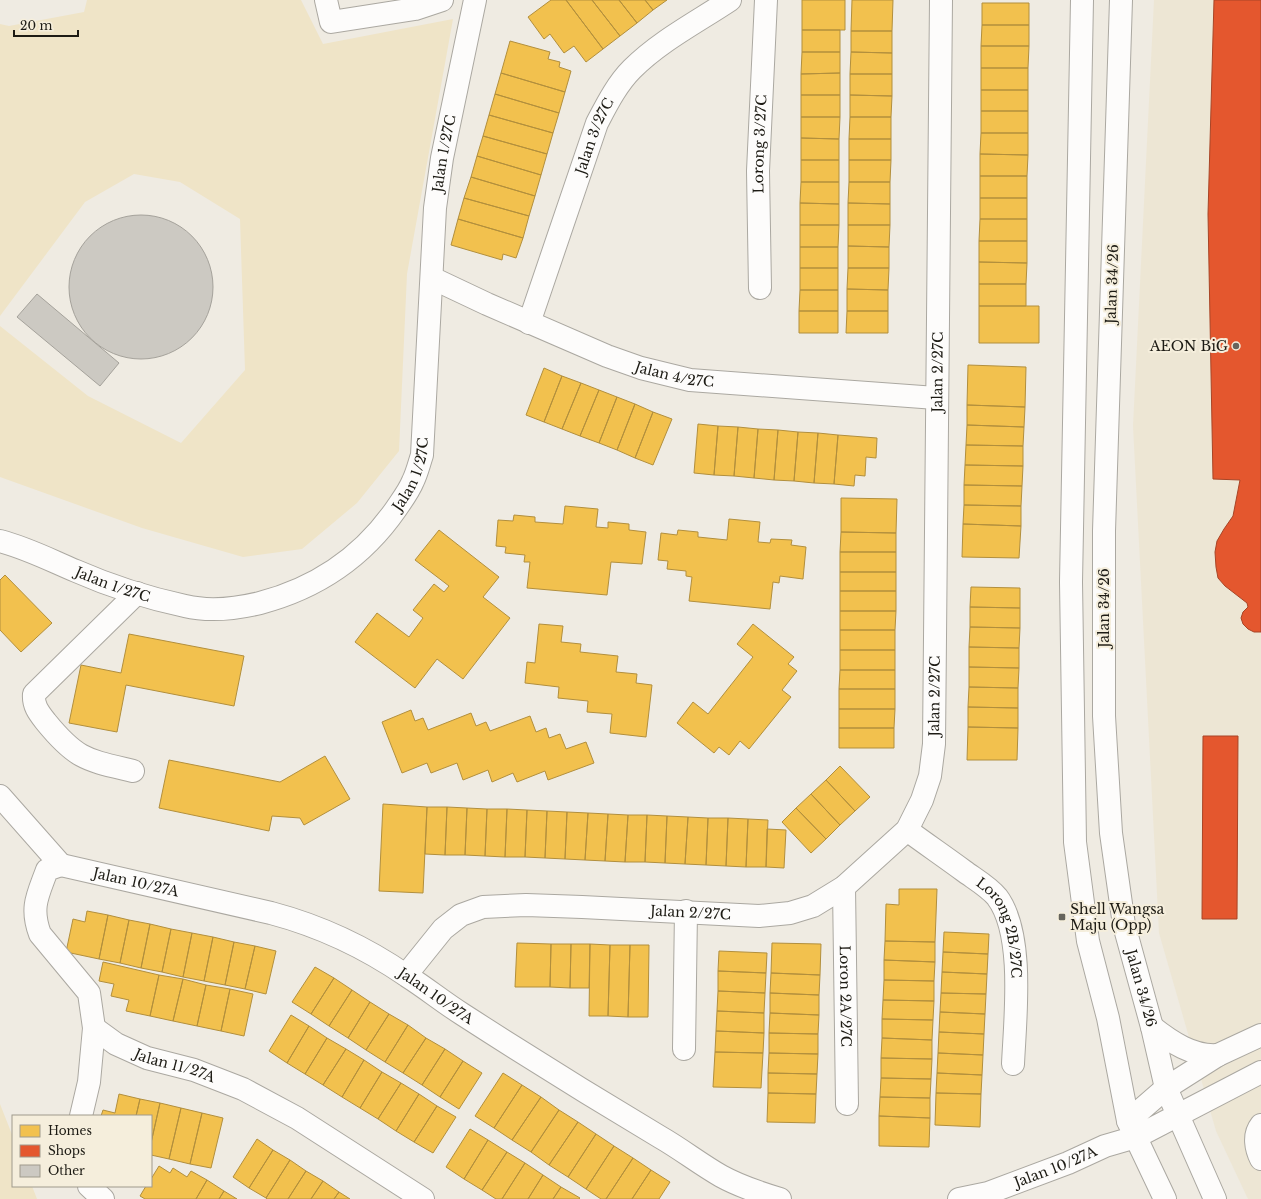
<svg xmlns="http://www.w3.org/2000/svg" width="1261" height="1199" font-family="'Libre Baskerville',serif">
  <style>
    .built { fill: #ede6d4 }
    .green { fill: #efe4c7 }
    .homes { fill: #f2c14e; stroke: #b28f3d }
    .shops { fill: #e4572e; stroke: #a84526 }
    .building { fill: #ccc9c2; stroke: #a5a29b }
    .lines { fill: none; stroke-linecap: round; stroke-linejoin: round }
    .minor-casing { stroke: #aba8a1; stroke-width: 24 }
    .tertiary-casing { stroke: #aba8a1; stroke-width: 24 }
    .secondary-casing { stroke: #aba8a1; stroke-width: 24 }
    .minor { stroke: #fdfcfb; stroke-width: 22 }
    .tertiary { stroke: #fdfcfb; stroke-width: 22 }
    .secondary { stroke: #fdfcfb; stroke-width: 22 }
    .poi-dot { fill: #66645c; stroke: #f5eedc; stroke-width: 1.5 }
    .labels { text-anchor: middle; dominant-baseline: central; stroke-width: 4; stroke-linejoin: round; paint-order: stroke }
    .street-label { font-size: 14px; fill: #1d1b14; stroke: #f5eedc }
    .poi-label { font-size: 14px; fill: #1d1b14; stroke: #f5eedc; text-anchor: end }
  </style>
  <rect width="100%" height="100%" fill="#efebe2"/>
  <path class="built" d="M1154,0H1261V1199H1248L1216,1131L1159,933L1133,426Z"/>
  <path class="green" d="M87,0H301L323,44L453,19L407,274L399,451L357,503L302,549L243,557L142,528L0,477V326L88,396L181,443L245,370L240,219L180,182L134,174L85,202L0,316V24L9,26L84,12Z
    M0,1104L13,1137V1186H32L37,1199H0Z"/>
  <path class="homes" d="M551,0H566L603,49L586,62L574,46L564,53L550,34L544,39L528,17Z
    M566,0H592L620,36L603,49Z
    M592,0H619L637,23L620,36Z
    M619,0H645L653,10L637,23Z
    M645,0H667L653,10Z
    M802,0H845V30H802Z
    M852,0H893L892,31H851Z
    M982,3H1029V25H982Z
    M982,25H1029V46H981Z
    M802,30H840V52H802Z
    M851,31H892V53L851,52Z
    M510,41L550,52L548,59L560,62L559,67L571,71L565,92L501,73Z
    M981,46H1029L1028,68H981Z
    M802,52H840V73L801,74Z
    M851,52L892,53V74H850Z
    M981,68H1028V90H981Z
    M501,73L565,92L559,113L495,94Z
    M840,73V95H801V74Z
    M850,74H892V96L850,95Z
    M981,90H1028V111H981Z
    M495,94L559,113L553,133L489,115Z
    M801,95H840V117H801Z
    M850,95L892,96L891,117H850Z
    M981,111H1028V133H981Z
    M489,115L553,133L547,154L483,136Z
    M801,117H840L839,139L801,138Z
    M850,117H891V139H849Z
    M981,133H1028V155L980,154Z
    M483,136L547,154L541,175L477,156Z
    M801,138L839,139V160H801Z
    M849,139H891V160H849Z
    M980,154L1028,155L1027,176H980Z
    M477,156L541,175L535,196L471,177Z
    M801,160H839V182H801Z
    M849,160H891L890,182H849Z
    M980,176H1027V198H980Z
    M471,177L535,196L529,216L464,198Z
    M801,182H839V204L800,203Z
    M849,182H890V204L848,203Z
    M464,198L529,216L523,238L458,219Z
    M980,198H1027V219H980Z
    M800,203L839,204V225H800Z
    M848,203L890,204V225H848Z
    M458,219L523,238L516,258L503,254L502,260L451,245Z
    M980,219H1027V241H979Z
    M800,225H839L838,247H800Z
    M848,225H890L889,247L848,246Z
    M979,241H1027V263L979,262Z
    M848,246L889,247V268H848Z
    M800,247H838V268H800Z
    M979,262L1027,263L1026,284H979Z
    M800,268H838V290H800Z
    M848,268H889L888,290L847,289Z
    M979,284H1026V306H979Z
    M847,289L888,290V311H847Z
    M800,290H838V311H799Z
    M979,306H1039V343H979Z
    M799,311H838V333H799Z
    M847,311H888V333H846Z
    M968,365L1026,367L1025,407L967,405Z
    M544,368L562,376L544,422L526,415Z
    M562,376L581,383L562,429L544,422Z
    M581,383L599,390L580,436L562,429Z
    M599,390L617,397L599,443L580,436Z
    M617,397L635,404L617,450L599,443Z
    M635,404L653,412L635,458L617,450Z
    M967,405L1025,407L1024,427L967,425Z
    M653,412L672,419L653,465L635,458Z
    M698,424L718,426L714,475L694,473Z
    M967,425L1024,427L1023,446L966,445Z
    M718,426L738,427L734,476L714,475Z
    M738,427L758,429L754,478L734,476Z
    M758,429L778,430L774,480L754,478Z
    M778,430L798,432L794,481L774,480Z
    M798,432L818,433L814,483L794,481Z
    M818,433L838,435L834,484L814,483Z
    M838,435L877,438L876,458L866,457L865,476L855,475L854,486L834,484Z
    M966,445L1023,446V466L965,465Z
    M965,465L1023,466L1022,486L964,485Z
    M964,485L1022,486L1021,506L964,505Z
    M841,498L897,499L896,533L841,532Z
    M964,505L1021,506V526L963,524Z
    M565,506L598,509L596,527L608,528V522L629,524V530L646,532L642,564L611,562L607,595L527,588L530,562H524L525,555L505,553L506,547L496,546L498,520L513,521L514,515L535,517V522L563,524Z
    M729,519L760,522L758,542L770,543L771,539L792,540L791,545L806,547L803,579L780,576L779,583L773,582L770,609L689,601L692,577L686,576V571L667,569L668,561L658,560L661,533L677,535L678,530L698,532V537L727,540Z
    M963,524L1021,526L1019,558L962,557Z
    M439,530L499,577L483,597L510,618L463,679L437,659L415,688L355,642L377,613L409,637L423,618L413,610L434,584L444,592L449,586L415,560Z
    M841,532L896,533V552H840Z
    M840,552H896V572H840Z
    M840,572H896V591H840Z
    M5,575L52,623L21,652L0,630V580Z
    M971,587L1020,588V608L970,607Z
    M840,591H896V611H840Z
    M970,607L1020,608V628L970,627Z
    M840,611H896L895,630H840Z
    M539,624L563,626L561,642L581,644L580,652L618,656L616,672L637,674L636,683L652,685L646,737L610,733L612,714L587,712L588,701L558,698L559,687L525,683L527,662L535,663Z
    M753,624L794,657L788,664L797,671L782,690L791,697L749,749L740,741L729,755L719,747L714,753L677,723L693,702L708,714L753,657L737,644Z
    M970,627L1020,628L1019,648L969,647Z
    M840,630H895V650H840Z
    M129,634L244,656L234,706L126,685L117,732L69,723L81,665L121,673Z
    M969,647L1019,648V668L969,667Z
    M840,650H895V670H840Z
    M969,667L1019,668L1018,688L969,687Z
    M840,670H895V689H839Z
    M969,687L1018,688V708L968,707Z
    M839,689H895V709H839Z
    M968,707L1018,708V728L968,727Z
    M839,709H895L894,728H839Z
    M411,710L415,721L423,718L428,730L471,713L476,726L486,722L490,731L530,716L536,732L546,728L549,738L560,734L566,749L586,742L594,763L548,780L545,771L517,782L513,773L492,782L488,770L463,780L457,763L431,773L427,763L402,773L382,722Z
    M968,727L1018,728L1017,760H967Z
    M839,728H894V748H839Z
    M325,756L350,799L304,825L300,818L272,816L269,831L159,808L169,760L280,782Z
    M840,766L870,797L855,811L826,780Z
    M826,780L855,811L840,825L811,794Z
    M811,794L840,825L826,839L796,808Z
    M383,804L427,807L423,893L379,891Z
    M427,807H447L445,855L425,854Z
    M447,807L467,808L465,855H445Z
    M467,808L487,809L485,856L465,855Z
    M796,808L826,839L811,853L782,822Z
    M487,809H507L505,857L485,856Z
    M507,809L527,810L525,857H505Z
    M527,810L547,811L545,858L525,857Z
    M547,811L567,812L565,859L545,858Z
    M567,812L588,813L585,860L565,859Z
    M588,813L608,814L605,861L585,860Z
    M608,814L628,815L625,862L605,861Z
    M628,815H647L645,862H625Z
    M647,815L667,816L665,863L645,862Z
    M667,816L688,817L685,864L665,863Z
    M688,817L708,818L706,865L685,864Z
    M708,818H728L726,866L706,865Z
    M728,818L748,819L746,867L726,866Z
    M748,819L768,820L766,867H746Z
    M767,829L786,830L784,868L766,867Z
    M899,889H937L935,942L885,941L886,904L899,905Z
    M87,911L108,915L99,959L66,952L73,919L85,922Z
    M108,915L129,920L120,963L99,959Z
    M129,920L150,924L141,968L120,963Z
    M150,924L171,929L162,972L141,968Z
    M171,929L192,933L183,977L162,972Z
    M944,932L989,934L988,954L943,952Z
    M192,933L213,937L204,981L183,977Z
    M213,937L234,942L225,985L204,981Z
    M885,941L935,942V962L884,960Z
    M234,942L255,946L245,989L225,985Z
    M517,943L551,944L550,987H515Z
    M772,943L821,944L820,975L771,973Z
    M551,944H571L570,988L550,987Z
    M571,944H590L589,988H570Z
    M590,944L610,945L608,1016H589Z
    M610,945H630L628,1017L608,1016Z
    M630,945H649L648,1017H628Z
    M255,946L276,951L266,994L245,989Z
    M719,951L767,953L766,973L718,971Z
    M943,952L988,954L987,974L942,972Z
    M884,960L935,962L934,981L884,980Z
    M103,962L159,975L150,1016L126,1011L129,1000L111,996L114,984L99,981Z
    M315,967L334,978L311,1014L292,1002Z
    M718,971L766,973L765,993L718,991Z
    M942,972L987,974L986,994L941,993Z
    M771,973L820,975L819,995L770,993Z
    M159,975L183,979L173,1021L150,1016Z
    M334,978L352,990L329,1026L311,1014Z
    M183,979L206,985L197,1026L173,1021Z
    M884,980L934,981V1001L883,1000Z
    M206,985L230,989L221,1031L197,1026Z
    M230,989L253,994L244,1036L221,1031Z
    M352,990L370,1002L348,1038L329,1026Z
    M718,991L765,993L764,1013L717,1011Z
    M770,993L819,995V1015L770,1013Z
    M941,993L986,994L985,1014L940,1012Z
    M883,1000L934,1001L933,1020L882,1019Z
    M370,1002L389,1014L366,1050L348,1038Z
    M717,1011L764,1013V1033L716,1031Z
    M940,1012L985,1014L984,1034L939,1032Z
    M770,1013L819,1015L818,1034L769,1033Z
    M389,1014L408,1025L385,1062L366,1050Z
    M291,1015L309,1026L287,1063L269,1051Z
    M882,1019L933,1020L932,1040L882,1038Z
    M408,1025L426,1038L403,1073L385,1062Z
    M309,1026L327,1038L305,1074L287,1063Z
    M716,1031L764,1033L763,1053L715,1052Z
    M939,1032L984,1034L983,1055L938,1053Z
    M769,1033L818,1034V1054L769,1053Z
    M327,1038L346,1049L323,1085L305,1074Z
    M426,1038L445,1049L422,1085L403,1073Z
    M882,1038L932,1040V1059L881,1058Z
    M346,1049L364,1060L342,1097L323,1085Z
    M445,1049L463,1061L440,1097L422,1085Z
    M715,1052L763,1053L761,1088L713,1087Z
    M769,1053L818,1054L817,1074L768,1073Z
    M938,1053L983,1055L982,1075L937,1073Z
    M881,1058L932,1059L931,1079L881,1078Z
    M364,1060L382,1072L360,1108L342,1097Z
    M463,1061L482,1073L459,1109L440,1097Z
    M382,1072L401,1083L378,1119L360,1108Z
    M503,1073L522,1085L494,1128L475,1116Z
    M768,1073L817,1074L816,1094L768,1093Z
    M937,1073L982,1075L981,1094L936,1093Z
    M881,1078L931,1079L930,1098L880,1097Z
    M401,1083L419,1094L396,1131L378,1119Z
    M522,1085L541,1097L512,1140L494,1128Z
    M768,1093L816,1094L815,1123L767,1122Z
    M936,1093L981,1094L980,1127L935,1125Z
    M119,1094L140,1099L136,1116H101L103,1110L115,1113Z
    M419,1094L437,1106L414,1142L396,1131Z
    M541,1097L559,1110L531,1152L512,1140Z
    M880,1097L930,1098V1118L879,1116Z
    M140,1099L160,1103L151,1143V1116H136Z
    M160,1103L181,1108L169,1159L151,1155V1143Z
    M437,1106L456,1117L433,1153L414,1142Z
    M181,1108L202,1113L190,1164L169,1159Z
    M559,1110L578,1122L549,1165L531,1152Z
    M202,1113L223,1118L211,1168L190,1164Z
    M879,1116L930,1118L929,1147L879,1146Z
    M578,1122L596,1134L568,1177L549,1165Z
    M470,1129L488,1140L464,1179L446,1167Z
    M596,1134L614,1146L586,1189L568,1177Z
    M257,1139L273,1150L249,1188L233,1177Z
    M488,1140L507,1152L482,1190L464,1179Z
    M614,1146L633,1158L606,1199H601L586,1189Z
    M273,1150L290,1160L266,1198L249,1188Z
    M507,1152L525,1163L502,1199H496L482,1190Z
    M633,1158L651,1170L632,1199H606Z
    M290,1160L306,1171L288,1199H267L266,1198Z
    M525,1163L543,1175L528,1199H502Z
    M159,1166L170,1173L173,1168L187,1177L191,1171L207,1180L196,1199H145L140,1196L146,1186H151V1179Z
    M651,1170L670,1182L659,1199H632Z
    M306,1171L323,1181L311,1199H288Z
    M543,1175L561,1187L553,1199H528Z
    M207,1180L224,1191L219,1199H196Z
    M323,1181L339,1192L334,1199H311Z
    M561,1187L580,1198L579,1199H553Z
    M224,1191L237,1199H219Z
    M339,1192L350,1199H334Z"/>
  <path class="shops" d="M1214,0H1261V632H1254L1248,629L1243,624L1241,618L1243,612L1248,607L1247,603L1225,586L1218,578L1216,567L1215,552L1217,541L1224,529L1233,516L1240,480L1213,479L1208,214Z
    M1203,736H1238L1237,919H1202Z"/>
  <path class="building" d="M69 287a72 72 0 1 1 144 0a72 72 0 1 1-144 0Z
    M37,294L119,363L100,386L17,317Z"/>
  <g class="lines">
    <g class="minor-casing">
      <g id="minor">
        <path d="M326,0L331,22L415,9L442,0"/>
        <path id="s1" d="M432,278L487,304L607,356L641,368L690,380L936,398"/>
        <path id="s2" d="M760,288L758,171L766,0"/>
        <path id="s3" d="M529,323L597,123C607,104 617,84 632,69C660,41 697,22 730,0"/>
        <path id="s4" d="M0,541C27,548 50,560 76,571C110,586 148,598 185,606C210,612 235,609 260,603C317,588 362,558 396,509C402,500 409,491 413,481C417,473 419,464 422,455L435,208L442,158L475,0"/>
        <path d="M133,771C87,760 77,760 46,722C39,713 33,706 34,694L137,593"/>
        <path d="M0,796L61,865"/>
        <path id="s5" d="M907,830C926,844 945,857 964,871C975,879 989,887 997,897C1025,934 1015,1019 1013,1064"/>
        <path id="s6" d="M61,865L271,913C320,926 365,947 407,976C426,988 443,1002 462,1014C527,1056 593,1097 660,1137C681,1149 700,1164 721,1176C739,1186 760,1193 780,1199"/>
        <path d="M61,865L47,870C38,895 30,907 40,934L89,993L94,1028L89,1082L81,1116"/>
        <path id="s7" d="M844,887L847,1104"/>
        <path id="s8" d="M406,975L443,929L461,915L483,907L526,905L582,907L759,916L790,913L813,906L844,887L907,830L922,800L930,776L934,744L941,0"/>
        <path id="s9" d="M94,1028L116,1044L147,1058L194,1070L243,1089L297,1118L423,1199"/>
        <path d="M684,1049L686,911"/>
        <path d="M1261,1125C1253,1135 1256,1149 1261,1159"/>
        <path d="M89,1186L103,1199"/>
        <path id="s10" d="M959,1199L988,1193L1068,1163L1105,1146L1136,1137"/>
      </g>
    </g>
    <g class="tertiary-casing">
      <path id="tertiary" d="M1128,1121L1166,1088L1218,1055L1261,1035
        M1136,1137L1261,1072"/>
    </g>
    <g class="secondary-casing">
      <g id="secondary">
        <path d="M1082,0L1071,582L1075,842L1088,941L1108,1018L1128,1121L1165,1199"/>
        <path id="s11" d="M1121,0L1104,531V716L1111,833L1124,925L1152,1027L1166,1088L1215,1199"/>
        <path d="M1152,1027C1171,1042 1193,1057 1218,1055"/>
      </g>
    </g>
    <use href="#minor" class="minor"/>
    <use href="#tertiary" class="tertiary"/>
    <use href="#secondary" class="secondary"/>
  </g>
  <g class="poi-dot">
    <circle cx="1236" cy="346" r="4"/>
    <rect x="1058" y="913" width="8" height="8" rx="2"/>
  </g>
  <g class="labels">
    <g class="street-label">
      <text stroke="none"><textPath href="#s3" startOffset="198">Jalan 3/27C</textPath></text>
      <text stroke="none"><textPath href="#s2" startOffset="144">Lorong 3/27C</textPath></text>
      <text stroke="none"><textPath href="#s4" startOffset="804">Jalan 1/27C</textPath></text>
      <text transform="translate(1112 284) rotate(-88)">Jalan 34/26</text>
      <text stroke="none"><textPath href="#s1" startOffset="262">Jalan 4/27C</textPath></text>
      <text stroke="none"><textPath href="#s8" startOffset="1021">Jalan 2/27C</textPath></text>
      <text stroke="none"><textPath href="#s4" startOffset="480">Jalan 1/27C</textPath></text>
      <text stroke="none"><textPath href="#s4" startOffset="121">Jalan 1/27C</textPath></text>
      <text transform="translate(1104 608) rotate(-90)">Jalan 34/26</text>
      <text stroke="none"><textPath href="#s8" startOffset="697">Jalan 2/27C</textPath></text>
      <text stroke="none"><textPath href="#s6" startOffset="77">Jalan 10/27A</textPath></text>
      <text stroke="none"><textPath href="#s8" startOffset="313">Jalan 2/27C</textPath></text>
      <text stroke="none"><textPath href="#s5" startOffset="142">Lorong 2B/27C</textPath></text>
      <text stroke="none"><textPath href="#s11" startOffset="992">Jalan 34/26</textPath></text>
      <text stroke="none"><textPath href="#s6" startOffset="401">Jalan 10/27A</textPath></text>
      <text stroke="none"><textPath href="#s7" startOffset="109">Loron 2A/27C</textPath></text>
      <text stroke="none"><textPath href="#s9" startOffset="90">Jalan 11/27A</textPath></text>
      <text stroke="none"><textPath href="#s10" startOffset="102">Jalan 10/27A</textPath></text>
    </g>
    <g class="poi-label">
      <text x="1228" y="346">AEON BiG</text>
      <text x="1070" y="909" text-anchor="start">Shell Wangsa<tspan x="1070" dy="16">Maju (Opp)</tspan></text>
    </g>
  </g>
  <rect x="12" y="1115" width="140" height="72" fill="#f5eedc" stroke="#9f9a8c"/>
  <rect x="20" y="1125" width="20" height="12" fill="#f2c14e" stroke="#9f9a8c"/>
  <text x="48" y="1135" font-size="12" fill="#1d1b14">Homes</text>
  <rect x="20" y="1145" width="20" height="12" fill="#e4572e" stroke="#9f9a8c"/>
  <text x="48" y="1155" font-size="12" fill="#1d1b14">Shops</text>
  <rect x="20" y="1165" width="20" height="12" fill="#ccc9c2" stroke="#9f9a8c"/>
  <text x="48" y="1175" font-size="12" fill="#1d1b14">Other</text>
  <path d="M14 30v6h64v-6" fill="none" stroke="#1d1b14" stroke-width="2"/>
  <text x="20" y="30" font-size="12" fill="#1d1b14" stroke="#f5eedc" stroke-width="3" paint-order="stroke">20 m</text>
</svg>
